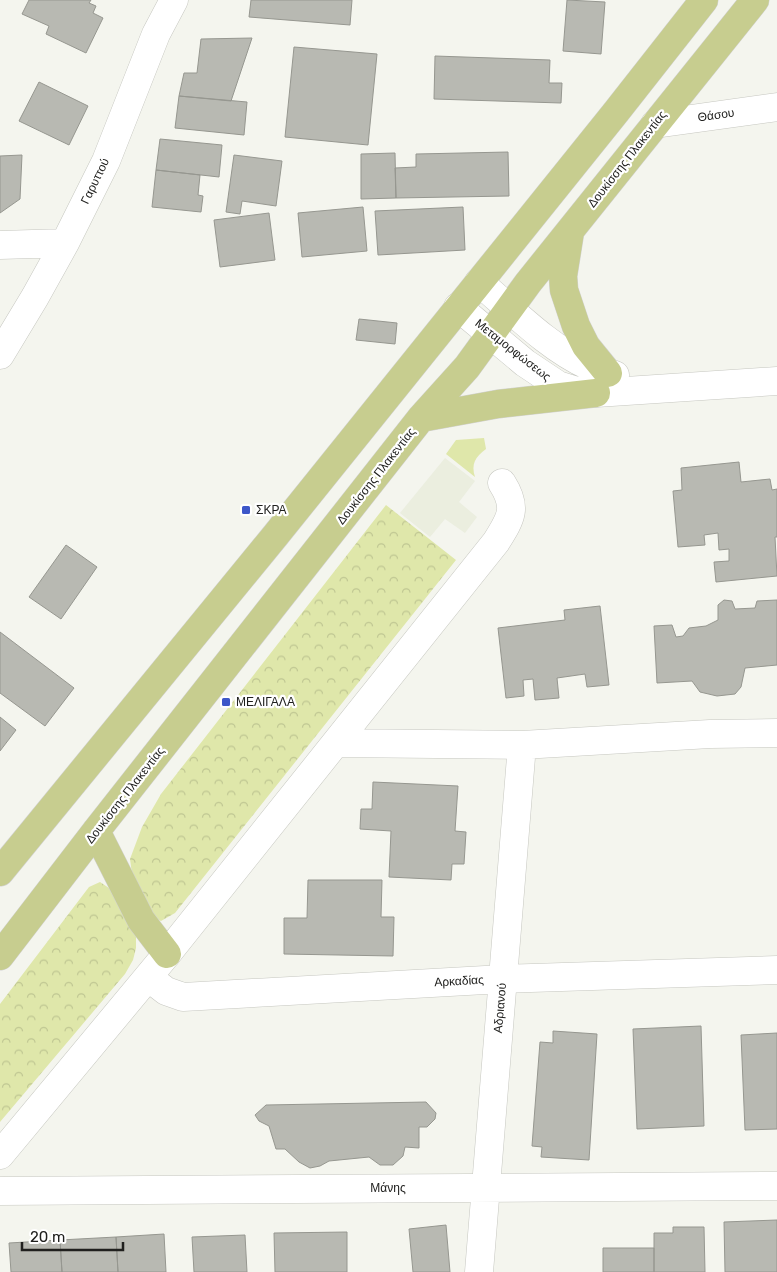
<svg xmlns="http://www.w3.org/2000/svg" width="777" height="1272" font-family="Rubik,sans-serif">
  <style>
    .built { fill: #ebeedf }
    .grass { fill: #dfe7aa }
    .forest { fill: url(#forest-crowns) }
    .building { fill: #b8b9b2; stroke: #969790 }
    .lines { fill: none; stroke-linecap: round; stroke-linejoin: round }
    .minor-casing { stroke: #c6c7c0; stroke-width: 29 }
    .major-casing { stroke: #d2d2d2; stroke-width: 29 }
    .minor { stroke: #fff; stroke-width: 28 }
    .major { stroke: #c7cd8f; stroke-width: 28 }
    .poi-dot { fill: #3d57c9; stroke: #fff; stroke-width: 2 }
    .labels { text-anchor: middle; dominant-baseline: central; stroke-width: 4.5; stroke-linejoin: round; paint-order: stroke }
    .street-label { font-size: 12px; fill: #20201e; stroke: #fff }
    .poi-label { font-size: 12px; fill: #20201e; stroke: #fff; text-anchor: start }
  </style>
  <defs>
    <pattern id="forest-crowns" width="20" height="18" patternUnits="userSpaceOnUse" patternTransform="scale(1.25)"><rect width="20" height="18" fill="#dfe7aa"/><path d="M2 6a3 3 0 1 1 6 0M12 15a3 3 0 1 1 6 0" fill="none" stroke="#bfc692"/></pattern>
  </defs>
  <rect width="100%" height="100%" fill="#f4f5ee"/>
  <path class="built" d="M445,458L475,481L459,502L477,517L465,533L445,519L430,537L400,513Z"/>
  <path class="grass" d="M484,438L486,449C475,457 471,464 475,477L446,454L456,440Z"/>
  <path class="forest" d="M386,505L456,560L175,913L161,921L146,914L134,889L130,859L142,827L161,794Z
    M100,882L109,888L136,935V948L133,960L125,974L0,1122V1004L89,887Z"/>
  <path class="building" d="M29,0H91L89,3L96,6L93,13L103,18L86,53L46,34L49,26L22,14Z
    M251,0H352L350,25L249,17Z
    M567,0L605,2L601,54L563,51Z
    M252,38L231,101L179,96L184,73H197L201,39Z
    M294,47L377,54L368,145L285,137Z
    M435,56L550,60L549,83H562L561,103L434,99Z
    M39,82L88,106L69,145L19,121Z
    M179,96L247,102L244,135L175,128Z
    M160,139L222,145L219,177L156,170Z
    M508,152L509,196L396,198L395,168L416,167V154Z
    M395,153L396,198L361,199V154Z
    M22,155L20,199L0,213V156Z
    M234,155L282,161L276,206L242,201L240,214L226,212Z
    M156,170L200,175L198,195L203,196L201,212L152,207Z
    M363,207L367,251L302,257L298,213Z
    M463,207L465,250L378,255L375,211Z
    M269,213L275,260L220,267L214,220Z
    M359,319L397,323L395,344L356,340Z
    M739,462L741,482L770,479L772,490L777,489V537H775L777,576L716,582L714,562L729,561V549L719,550L718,533L704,535L705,545L678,547L673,491L682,490L681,468Z
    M66,545L97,567L61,619L29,597Z
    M724,600L732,601L735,609L755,608L757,601L777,600V665L745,668L741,687L735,694L717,696L700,692L692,681L657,683L654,626L672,625L676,637L683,636L689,628L706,626L718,620V605Z
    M600,606L609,685L587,687L585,674L557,678L559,698L535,700L533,679L523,680L524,696L506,698L498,628L565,620L564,610Z
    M0,632L74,688L45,726L0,693Z
    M0,717L16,730L0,751Z
    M373,782L458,786L455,831L466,832L464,864H452L451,880L389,877L391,831L360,829L361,809H372Z
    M308,880H382L381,917H394L393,956L284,954V918H307Z
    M701,1026L704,1126L637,1129L633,1029Z
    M553,1031L597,1034L589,1160L541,1157L542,1147L532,1146L540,1042L553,1043Z
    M777,1033V1129L745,1130L741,1035Z
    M426,1102L436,1113L435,1119L427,1127H419V1148L405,1147L403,1156L393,1165H380L369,1157L329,1161L320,1166L310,1168L299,1162L285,1149H276L269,1126L259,1121L255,1115L266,1105Z
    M777,1220V1272H725L724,1222Z
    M446,1225L450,1272H413L409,1229Z
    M673,1227H704L705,1272H654V1233H673Z
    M347,1232V1272H275L274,1233Z
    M164,1234L166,1272H118L116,1237Z
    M245,1235L247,1272H194L192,1237Z
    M116,1237L118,1272H62L60,1240Z
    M60,1240L62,1272H11L9,1243Z
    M603,1248H654V1272H603Z"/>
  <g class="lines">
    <g class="minor-casing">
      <path id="minor" d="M655,124L777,107
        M0,245L65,243
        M479,282C513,311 549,348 589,366C597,370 607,372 615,375
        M458,307L525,363L558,385L574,390L596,393L777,381
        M0,355L35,297L65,243L106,161L156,34L174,0
        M336,743L522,745L710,734L777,733
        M148,977L166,991L183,997L503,979L777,970
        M0,1155L167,954L496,542C511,518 518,508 502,483
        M0,1191L777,1186
        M479,1272L522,745"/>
    </g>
    <g class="major-casing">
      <path id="major" d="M570,232L563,276L564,290L576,326L586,346L608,373
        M421,418L498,404L596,393
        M96,831L141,920L167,954
        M0,872L275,536L616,112L704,0
        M0,956L96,831L421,418L467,367L528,283L755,0"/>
    </g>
    <use href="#minor" class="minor"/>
    <use href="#major" class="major"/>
  </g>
  <g class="poi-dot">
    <rect x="241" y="505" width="10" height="10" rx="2.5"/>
    <rect x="221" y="697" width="10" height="10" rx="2.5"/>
  </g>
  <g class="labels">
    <g class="street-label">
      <text transform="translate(716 115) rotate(-8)">Θάσου</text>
      <text transform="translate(627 159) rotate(-52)">Δουκίσσης Πλακεντίας</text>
      <text transform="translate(95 181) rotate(-64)">Γαρυττού</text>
      <text transform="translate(513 350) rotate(38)">Μεταμορφώσεως</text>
      <text transform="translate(376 476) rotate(-52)">Δουκίσσης Πλακεντίας</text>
      <text transform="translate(125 795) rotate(-52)">Δουκίσσης Πλακεντίας</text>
      <text transform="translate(459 981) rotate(-3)">Αρκαδίας</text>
      <text transform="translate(500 1008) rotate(-85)">Αδριανού</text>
      <text x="388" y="1188">Μάνης</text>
    </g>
    <g class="poi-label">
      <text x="256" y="510">ΣΚΡΑ</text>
      <text x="236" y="702">ΜΕΛΙΓΑΛΑ</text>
    </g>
  </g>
  <path d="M22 1242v8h101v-8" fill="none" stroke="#20201e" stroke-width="2.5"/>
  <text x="30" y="1242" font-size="15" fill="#20201e" stroke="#ffffff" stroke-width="4" paint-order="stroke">20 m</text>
</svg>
